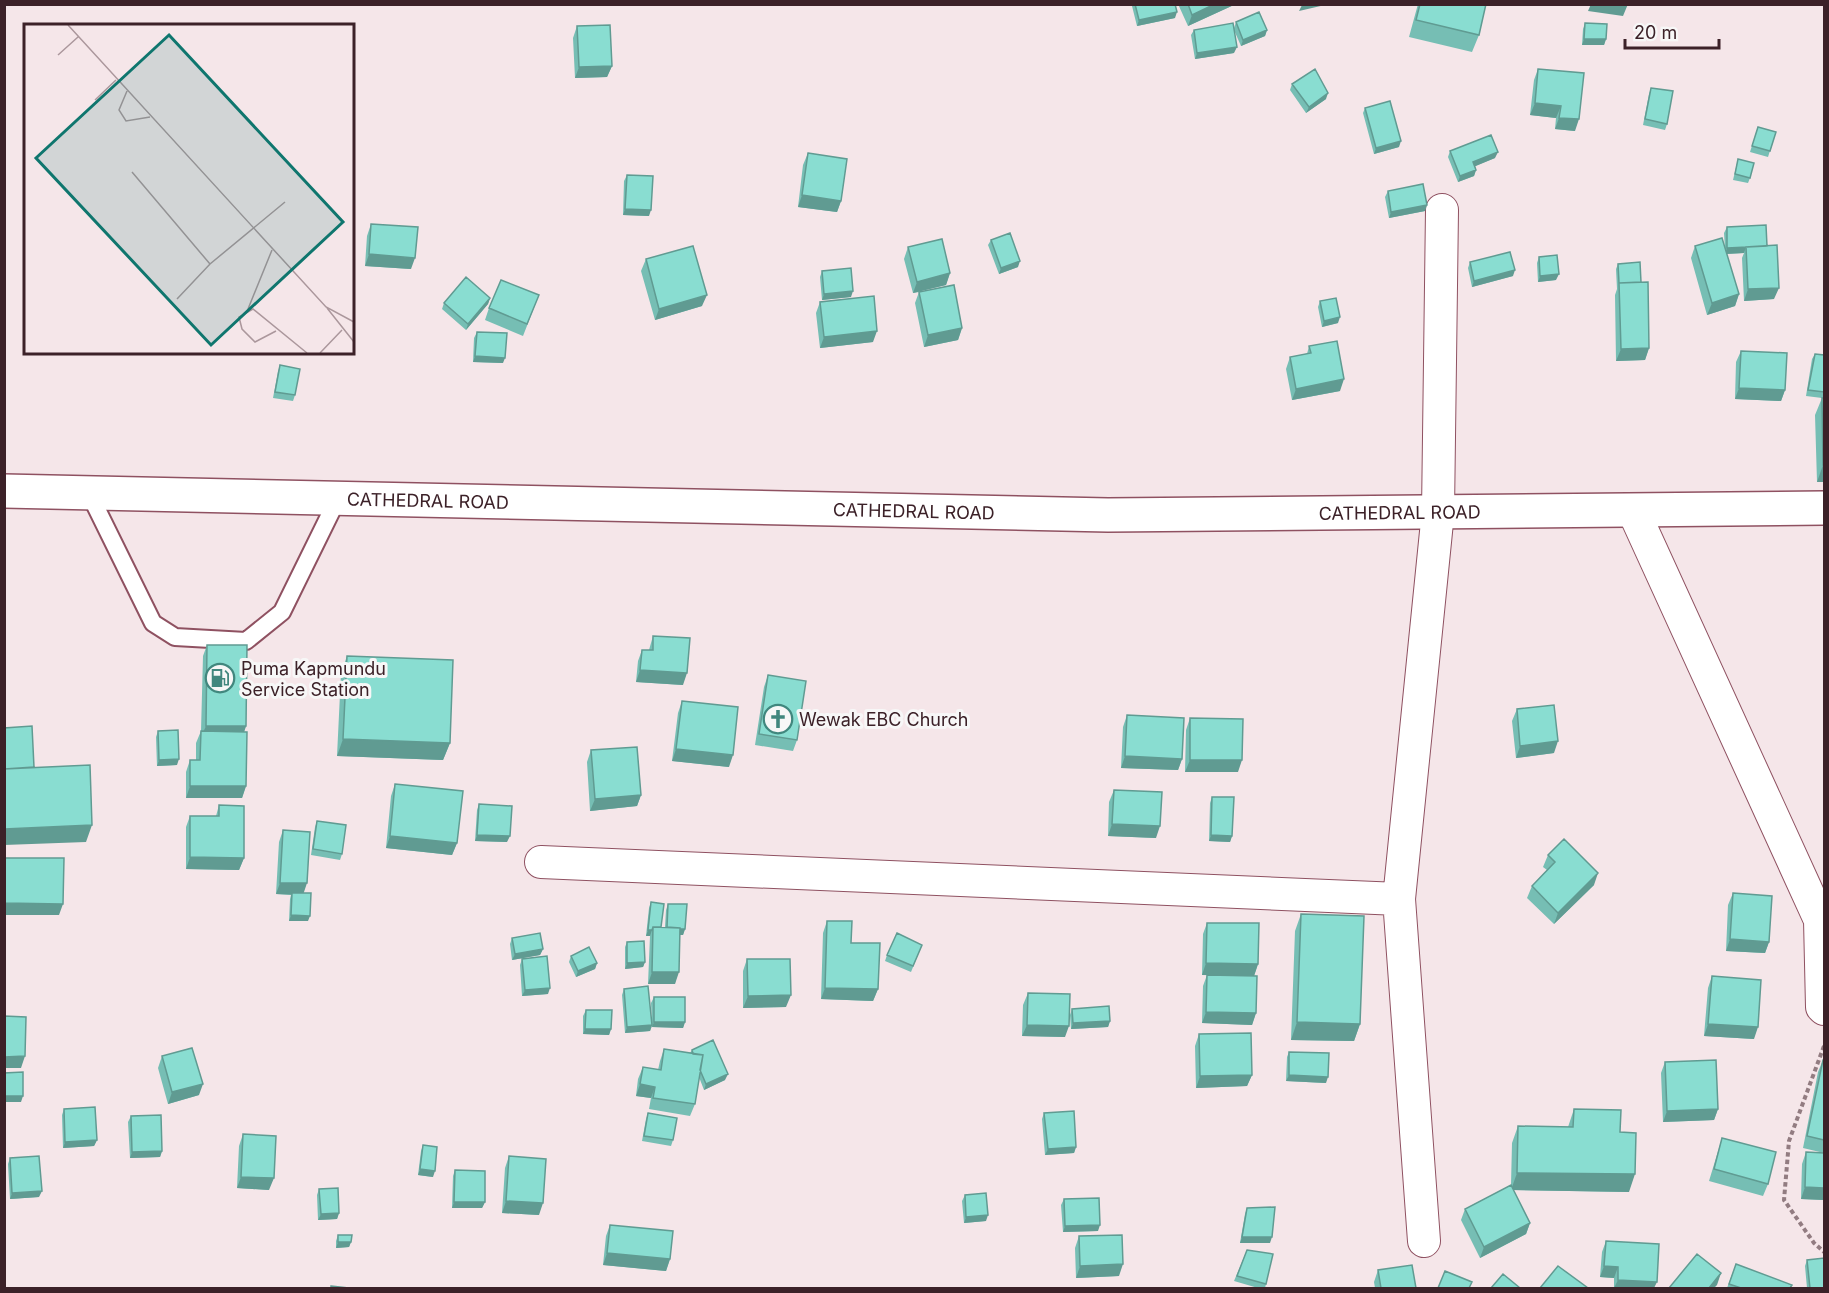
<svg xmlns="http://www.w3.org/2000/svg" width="1829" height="1293" font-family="Inter,sans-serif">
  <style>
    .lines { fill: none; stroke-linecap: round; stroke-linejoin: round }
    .service-casing { stroke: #8f5161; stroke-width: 20 }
    .minor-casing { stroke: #8f5161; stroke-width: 34 }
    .primary-casing { stroke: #8f5161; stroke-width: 36 }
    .path { stroke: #927c81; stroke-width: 4; stroke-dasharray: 4.5 3; stroke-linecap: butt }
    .service { stroke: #fff; stroke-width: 16 }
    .minor { stroke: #fff; stroke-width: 32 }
    .primary { stroke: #fff; stroke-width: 33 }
    .wall { fill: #76beb4 }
    .shaded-wall { fill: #609b92 }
    .building { fill: #89ddd1; stroke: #609b92; stroke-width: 1.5 }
    .labels { text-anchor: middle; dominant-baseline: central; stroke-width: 6; stroke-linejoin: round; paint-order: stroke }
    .street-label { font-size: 18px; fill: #3c2128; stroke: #f7f7f7 }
    .poi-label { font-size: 18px; fill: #3c2128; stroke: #f7f7f7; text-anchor: start }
    .inset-road { fill: none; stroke: #ab979c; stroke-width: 1.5 }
    .view { fill: #0f766e; fill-opacity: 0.15; stroke: #0f766e; stroke-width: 3 }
    .inset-edge { fill: none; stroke: #3c2128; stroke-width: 3 }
  </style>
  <rect width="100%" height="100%" fill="#f5e6e9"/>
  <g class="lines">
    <g class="service-casing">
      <path id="service" d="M89,493L153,623L175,637L246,641L282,612L338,498"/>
    </g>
    <g class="minor-casing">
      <path id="minor" d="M1633,510L1820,920
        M541,862L1399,899
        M1824,916L1820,920L1822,1007L1824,1009
        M1424,1241L1399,899L1438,512L1442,210"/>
    </g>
    <g class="primary-casing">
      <g id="primary">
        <path id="s1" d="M4,491L1108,515L1824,508"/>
      </g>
    </g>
    <path class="path" d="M1824,1046L1789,1141L1784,1200L1814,1243L1824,1252"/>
    <use href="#service" class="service"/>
    <use href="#minor" class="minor"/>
    <use href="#primary" class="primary"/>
  </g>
  <path class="wall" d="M1133,4H1175V18L1137,26L1132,6Z
    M1178,4H1236L1188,26Z
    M1418,4H1486L1479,35L1472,52L1409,37Z
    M1236,22L1267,30L1265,36L1241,46L1234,30V53L1195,59L1191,35L1194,30L1234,28Z
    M1585,23L1606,39L1604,45H1582L1583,29Z
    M577,26L612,66L607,77L575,78L573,38Z
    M1538,69L1575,131L1555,129L1556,118L1530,115L1534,80Z
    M1292,84L1326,99L1306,113L1290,90Z
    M1651,88L1667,124L1665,130L1643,125L1649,94Z
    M1365,108L1399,147L1374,154L1363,113Z
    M1758,127L1776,132L1768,157L1750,152Z
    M1450,151L1495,158L1475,166L1476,170L1474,176L1458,182L1448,157Z
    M808,153L841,201L837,212L798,207L803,165Z
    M1738,159L1750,178L1748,183L1733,180Z
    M627,175L649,216L623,215L624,181Z
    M1388,191L1425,211L1389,218L1385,197Z
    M371,224L411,269L365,266L367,236Z
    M1727,227L1767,246L1774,299L1744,301L1742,258L1744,253L1726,254L1739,294L1735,306L1707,315L1691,258L1695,246L1725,248L1724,233Z
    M991,240L1018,267L999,274L988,245Z
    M908,247L950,273L946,285L921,291L962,328L958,340L924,347L915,303L919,292L913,293L904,259Z
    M1539,257L1556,280L1538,282L1537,263Z
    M646,259L702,306L655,320L641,271Z
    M1470,262L1513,276L1472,287L1468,268Z
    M1618,264L1641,282L1649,348L1645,360L1616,361L1615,295L1617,289L1616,269Z
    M822,271L851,297L822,300L820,277Z
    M539,295L523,336L485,320L489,308Z
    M490,298L488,304L466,330L442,309L444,303Z
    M1320,301L1338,323L1322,327L1318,307Z
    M820,302L873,342L820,348L816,313Z
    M477,332L503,363L473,362L474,338Z
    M1309,346L1340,391L1292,400L1286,369L1290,357L1307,354Z
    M1741,351L1785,390L1781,401L1735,399L1736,362Z
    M1815,354L1824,355V482H1817L1815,415L1822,398L1806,396L1812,359Z
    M280,365L295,395L293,401L273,398L278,371Z
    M653,636L683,685L636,682L638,661L642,650H649Z
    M207,645L246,726L244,732L246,786L242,798H186V772L190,760H196V743L201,731L203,656Z
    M347,656L450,743L443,760L337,756L341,673Z
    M768,675L797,740L793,751L755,745L764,687Z
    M682,701L729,767L672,761L678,713Z
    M1517,709L1554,753L1516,758L1512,721Z
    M1127,715L1182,759L1178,770L1121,768L1123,727Z
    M1190,718L1238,772H1185L1186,730Z
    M158,731L177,765L157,766L156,737Z
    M591,750L641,795L637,806L590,811L587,762Z
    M395,784L457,843L452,855L386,848L391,796Z
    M1114,790L1156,838L1108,836L1109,802Z
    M1212,797L1232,836L1230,842L1209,841L1210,803Z
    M479,804L507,842L475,841L477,810Z
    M219,805L244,858L239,870L186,869V827L190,816H216Z
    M317,821L342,854L340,860L311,855L315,827Z
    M283,830L303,893L308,921H289L290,899L291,895L276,894L279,842Z
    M1548,855L1594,885L1554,924L1527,898L1532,886L1547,870L1543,867Z
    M1733,893L1769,942L1765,953L1726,951L1728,905Z
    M651,902L661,927H665L666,910L668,904L685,929L683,935H680L675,984H648L650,936H646L649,908Z
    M1301,914L1360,1024L1354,1041L1291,1040L1295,931Z
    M827,921L851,943L878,989L873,1001L821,999L823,933Z
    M1207,923L1258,964L1254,976L1256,1013L1252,1025L1202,1023L1203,986L1207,975H1202L1203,934Z
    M512,938L543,949L540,955L512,960L510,944Z
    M627,942L645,962L643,967L625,969V947Z
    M922,945L911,972L885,961L887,955Z
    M571,956L597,963L595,969L576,977L569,962Z
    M522,959L548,994L522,996L520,965Z
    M747,959L786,1007L743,1008V971Z
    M1712,976L1754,1039L1704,1036L1708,988Z
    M624,989L652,1021L651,1003L654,997L685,1022L683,1028L652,1027V1026L650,1031L625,1033L622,995Z
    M1028,993L1065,1037L1022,1036L1023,1005Z
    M1072,1009L1110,1021L1108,1027L1071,1029L1070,1015Z
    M586,1010L611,1029L609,1035L583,1034V1016Z
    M1199,1034L1252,1075L1247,1086L1196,1088L1195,1046Z
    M664,1049L690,1053L692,1050L725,1080L704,1090L699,1077L695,1104L690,1116L649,1109L651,1098L636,1096L638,1079L643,1067L658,1070L660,1061Z
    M1289,1052L1326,1083L1286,1081L1287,1057Z
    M162,1056L199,1095L168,1104L158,1068Z
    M1823,1060H1824V1153L1803,1148L1818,1072Z
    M1665,1062L1718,1109L1714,1120L1663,1122L1661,1073Z
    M64,1109L97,1140L94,1146L63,1148L62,1115Z
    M1574,1109L1620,1132L1629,1192L1513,1190L1530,1223L1526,1234L1480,1258L1461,1220L1465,1209L1511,1185L1512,1143L1518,1126L1568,1127Z
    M648,1113L673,1140L671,1146L642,1141L646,1119Z
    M1044,1113L1076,1147L1074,1153L1045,1155L1042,1119Z
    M131,1116L162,1151L160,1157L130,1158L128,1122Z
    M243,1134L269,1190L237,1188L239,1146Z
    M1722,1138L1768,1184L1763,1196L1709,1181Z
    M423,1145L433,1177L418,1175L421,1151Z
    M1806,1152L1824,1153V1200L1801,1199L1802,1164Z
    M509,1156L539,1215L502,1213L505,1168Z
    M10,1158L39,1197L10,1199L8,1164Z
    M455,1170L485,1202L482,1208H452L453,1176Z
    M319,1189L339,1213L337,1219L318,1220L317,1195Z
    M965,1195L986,1221L964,1223L962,1201Z
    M1064,1199L1098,1231L1063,1232L1061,1205Z
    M1247,1208L1270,1243H1240L1245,1214Z
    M610,1225L670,1259L666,1271L603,1265L606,1236Z
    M338,1235L351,1242L349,1247L336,1248V1241Z
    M1079,1236L1119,1276L1076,1278L1075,1248Z
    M1606,1241L1654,1288H1614V1278L1600,1277L1602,1252Z
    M1247,1250L1266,1284L1265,1288H1258L1234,1281Z
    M1807,1260L1824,1288H1807L1805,1266Z
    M1736,1264L1790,1288H1727Z
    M1378,1270L1416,1288H1375L1374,1282Z"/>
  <path class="shaded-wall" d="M1215,4H1236L1188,26L1192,15Z
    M1326,4L1325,5L1299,11L1302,5Z
    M1591,4H1628L1623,16L1588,11Z
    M1177,12L1175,18L1137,26L1139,20Z
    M1267,30L1265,36L1241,46L1243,40Z
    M1584,39H1606L1604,45H1582Z
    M1237,47L1234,53L1195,59L1197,53Z
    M612,66L607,77L575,78L579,67Z
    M1328,93L1326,99L1306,113L1309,107Z
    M1535,103L1561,106L1556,118L1530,115Z
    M1559,118L1579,119L1575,131L1555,129Z
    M1401,141L1399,147L1374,154L1376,148Z
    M1498,152L1495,158L1471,168L1473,162Z
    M1476,170L1474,176L1458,182L1460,176Z
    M802,195L841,201L837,212L798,207Z
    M1427,205L1425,211L1389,218L1391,212Z
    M625,209L651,210L649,216L623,215Z
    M1746,247L1744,253L1725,254L1727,248Z
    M369,254L415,258L411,269L365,266Z
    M1020,261L1018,267L999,274L1001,268Z
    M1515,270L1513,276L1472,287L1474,281Z
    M950,273L946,285L913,293L917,282Z
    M1559,274L1556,280L1538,282L1540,276Z
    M1779,288L1774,299L1744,301L1748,289Z
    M853,291L851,297L822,300L824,294Z
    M1739,294L1735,306L1707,315L1712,303Z
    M707,295L702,306L655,320L659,309Z
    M490,298L488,304L466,330L468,324Z
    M1340,317L1338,323L1322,327L1324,321Z
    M962,328L958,340L924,347L928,335Z
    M877,331L873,342L820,348L824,337Z
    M1649,348L1645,360L1616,361L1621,349Z
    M475,356L505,358L503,363L473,362Z
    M1344,379L1340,391L1292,400L1296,389Z
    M1739,388L1785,390L1781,401L1735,399Z
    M1823,465H1824V482H1817Z
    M640,670L687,673L683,685L636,682Z
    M206,726H246L242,738L201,737Z
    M343,739L450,743L443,760L337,756Z
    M1558,741L1554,753L1516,758L1520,746Z
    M676,749L733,755L729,767L672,761Z
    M1125,756L1182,759L1178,770L1121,768Z
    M179,759L177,765L157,766L159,760Z
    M1190,760H1242L1238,772H1185Z
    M190,786H246L242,798H186Z
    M641,795L637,806L590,811L595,799Z
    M1112,824L1160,826L1156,838L1108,836Z
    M92,825L86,842L4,845V829Z
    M477,835L510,836L507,842L475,841Z
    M1211,835L1232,836L1230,842L1209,841Z
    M390,836L457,843L452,855L386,848Z
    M190,857L244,858L239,870L186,869Z
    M1598,873L1594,885L1554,924L1558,913Z
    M280,883H307L303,895L276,894Z
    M4,903L63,904L59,915H4Z
    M291,915L310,916L308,921H289Z
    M667,928L685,929L683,935L664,934Z
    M648,930H652L650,936H646Z
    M1730,939L1769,942L1765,953L1726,951Z
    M543,949L540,955L512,960L515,954Z
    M645,962L643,967L625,969L627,963Z
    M597,963L595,969L576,977L578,971Z
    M1206,963L1258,964L1254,976L1202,975Z
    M652,972H679L675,984H648Z
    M550,988L548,994L522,996L525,990Z
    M825,988L878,989L873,1001L821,999Z
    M791,995L786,1007L743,1008L748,996Z
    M1206,1012L1256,1013L1252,1025L1202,1023Z
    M1110,1021L1108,1027L1071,1029L1073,1023Z
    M654,1022H685L683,1028L652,1027Z
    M1297,1022L1360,1024L1354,1041L1291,1040Z
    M1708,1024L1758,1027L1754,1039L1704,1036Z
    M652,1025L650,1031L625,1033L627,1027Z
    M1027,1025L1069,1026L1065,1037L1022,1036Z
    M585,1029H611L609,1035L583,1034Z
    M25,1056L21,1068H4V1057Z
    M728,1074L725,1080L704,1090L706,1084Z
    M1252,1075L1247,1086L1196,1088L1200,1076Z
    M1289,1075L1328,1077L1326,1083L1286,1081Z
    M203,1084L199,1095L168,1104L172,1092Z
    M640,1084L655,1087L651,1098L636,1096Z
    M4,1096H23L21,1102H4Z
    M1718,1109L1714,1120L1663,1122L1667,1111Z
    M97,1140L94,1146L63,1148L65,1142Z
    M1076,1147L1074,1153L1045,1155L1048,1149Z
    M162,1151L160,1157L130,1158L132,1152Z
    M420,1169L435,1171L433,1177L418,1175Z
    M1517,1173L1635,1174L1629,1192L1511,1190Z
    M241,1177L274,1178L269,1190L237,1188Z
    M1805,1187L1824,1188V1200L1801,1199Z
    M42,1191L39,1197L10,1199L12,1193Z
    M506,1201L543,1203L539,1215L502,1213Z
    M454,1202H485L482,1208H452Z
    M339,1213L337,1219L318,1220L321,1214Z
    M988,1215L986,1221L964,1223L966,1217Z
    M1530,1223L1526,1234L1480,1258L1484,1247Z
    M1100,1225L1098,1231L1063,1232L1065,1226Z
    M1242,1237H1272L1270,1243H1240Z
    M338,1242H351L349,1247L336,1248Z
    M607,1253L670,1259L666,1271L603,1265Z
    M1123,1264L1119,1276L1076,1278L1080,1266Z
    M1604,1266L1618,1267L1614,1278L1600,1277Z
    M1721,1273L1717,1285L1714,1288H1709Z
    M1618,1280L1657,1282L1654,1288H1614Z"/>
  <path class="building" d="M1135,4H1175L1177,12L1139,20Z
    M1188,4H1215L1192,15Z
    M1420,4H1486L1479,35L1416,20Z
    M1259,12L1267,30L1243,40L1236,22Z
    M1233,23L1237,47L1197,53L1194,30Z
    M1585,23L1607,24L1606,39H1584Z
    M610,25L612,66L579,67L577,26Z
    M1315,69L1328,93L1309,107L1292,84Z
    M1538,69L1584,73L1579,119L1559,118L1561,106L1535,103Z
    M1651,88L1673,91L1667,124L1645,119Z
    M1390,101L1401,141L1376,148L1365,108Z
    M1758,127L1776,132L1770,151L1752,146Z
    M1491,135L1498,152L1473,162L1476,170L1460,176L1450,151Z
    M808,153L847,159L841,201L802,195Z
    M1738,159L1754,163L1750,178L1735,174Z
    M627,175L653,176L651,210L625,209Z
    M1423,184L1427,205L1391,212L1388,191Z
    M371,224L418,227L415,258L369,254Z
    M1766,225L1767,246L1727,248V227Z
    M1010,233L1020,261L1001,268L991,240Z
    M1722,238L1739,294L1712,303L1695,246Z
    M942,239L950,273L917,282L908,247Z
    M1777,245L1779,288L1748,289L1746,247Z
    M693,246L707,295L659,309L646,259Z
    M1510,252L1515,270L1474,281L1470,262Z
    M1557,255L1559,274L1540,276L1539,257Z
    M1640,262L1641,282L1619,283L1618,264Z
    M851,268L853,291L824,294L822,271Z
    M466,277L490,298L468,324L444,303Z
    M501,280L539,295L527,324L489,308Z
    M1648,282L1649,348L1621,349L1619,283Z
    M954,285L962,328L928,335L919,292Z
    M874,296L877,331L824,337L820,302Z
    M1336,298L1340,317L1324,321L1320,301Z
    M477,332L507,333L505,358L475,356Z
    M1337,341L1344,379L1296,389L1290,357L1311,353L1309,346Z
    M1741,351L1787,353L1785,390L1739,388Z
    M1815,354L1824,355V392L1808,390Z
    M280,365L300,369L295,395L275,392Z
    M1822,398H1824V465H1823Z
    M653,636L690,638L687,673L640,670L642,650H653Z
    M207,645H247L246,726H206Z
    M347,656L453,660L450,743L343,739Z
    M768,675L806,681L797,740L759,734Z
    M682,701L738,707L733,755L676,749Z
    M1554,705L1558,741L1520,746L1517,709Z
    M1127,715L1184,718L1182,759L1125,756Z
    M1190,718L1243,719L1242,760H1190Z
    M32,726L34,767L4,769V728Z
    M178,730L179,759L159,760L158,731Z
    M201,731L247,732L246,786H190V760H200Z
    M637,747L641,795L595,799L591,750Z
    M90,765L92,825L4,829V769Z
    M395,784L463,791L457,843L390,836Z
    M1114,790L1162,792L1160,826L1112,824Z
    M1212,797H1234L1232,836L1211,835Z
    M479,804L512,806L510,836L477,835Z
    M219,805L244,806V858L190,857V816H219Z
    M317,821L346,825L342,854L313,849Z
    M283,830L310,832L307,883H280Z
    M1564,839L1598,873L1558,913L1532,886L1555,862L1548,855Z
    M4,858H64L63,904L4,903Z
    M292,893H311L310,916L291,915Z
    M1733,893L1772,896L1769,942L1730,939Z
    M651,902L664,904L661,927H653L652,930H648Z
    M668,904H687L685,929H680V928L667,927Z
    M1301,914L1364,916L1360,1024L1297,1022Z
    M827,921H852L851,943H880L878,989L825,988Z
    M1207,923H1259L1258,964L1206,963Z
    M653,927L680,928L679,972H652Z
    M540,933L543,949L515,954L512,938Z
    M897,933L922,945L913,966L887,955Z
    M644,941L645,962L627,963V942Z
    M589,947L597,963L578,971L571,956Z
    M547,956L550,988L525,990L522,959Z
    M747,959H790L791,995L748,996Z
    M1207,975L1257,976L1256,1013L1206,1012Z
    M1712,976L1761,980L1758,1027L1708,1024Z
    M648,986L652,1025L627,1027L624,989Z
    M1028,993L1070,994L1069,1026L1027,1025Z
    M654,997H685V1022H654Z
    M1109,1006L1110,1021L1073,1023L1072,1009Z
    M586,1010H612L611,1029H585Z
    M4,1016L26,1017L25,1056L4,1057Z
    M1251,1033L1252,1075L1200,1076L1199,1034Z
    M713,1040L728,1074L706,1084L700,1070L703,1055L693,1054L692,1050Z
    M192,1048L203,1084L172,1092L162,1056Z
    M664,1049L703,1055L695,1104L653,1098L655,1087L640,1084L643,1067L661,1070Z
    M1289,1052L1329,1053L1328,1077L1289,1075Z
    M1716,1060L1718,1109L1667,1111L1665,1062Z
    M1823,1060H1824V1140L1807,1136Z
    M23,1072V1096H4V1073Z
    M95,1107L97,1140L65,1142L64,1109Z
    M1574,1109L1621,1110L1620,1132L1636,1133L1635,1174L1517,1173L1518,1126L1573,1127Z
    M1074,1111L1076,1147L1048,1149L1044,1113Z
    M648,1113L677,1118L673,1140L644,1136Z
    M161,1115L162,1151L132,1152L131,1116Z
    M243,1134L276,1136L274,1178L241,1177Z
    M1722,1138L1776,1152L1768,1184L1714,1169Z
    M423,1145L437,1147L435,1171L420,1169Z
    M1806,1152L1824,1153V1188L1805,1187Z
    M39,1156L42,1191L12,1193L10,1158Z
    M509,1156L546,1159L543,1203L506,1201Z
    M455,1170L485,1171V1202H454Z
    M1511,1185L1530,1223L1484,1247L1465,1209Z
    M338,1188L339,1213L321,1214L319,1189Z
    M986,1193L988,1215L966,1217L965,1195Z
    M1099,1198L1100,1225L1065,1226L1064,1199Z
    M1275,1207L1272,1237H1242L1247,1208Z
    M610,1225L673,1231L670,1259L607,1253Z
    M338,1235H352L351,1242H338Z
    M1122,1235L1123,1264L1080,1266L1079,1236Z
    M1606,1241L1659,1244L1657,1282L1618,1280V1267L1604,1266Z
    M1247,1250L1273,1254L1266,1284L1237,1276Z
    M1697,1254L1721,1273L1709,1288H1669Z
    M1824,1258V1288H1810L1807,1260Z
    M1736,1264L1792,1285L1790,1288H1741L1729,1284Z
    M1412,1265L1416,1288H1381L1378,1270Z
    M1558,1266L1588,1288H1540Z
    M1445,1271L1472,1282L1469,1288H1438Z
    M1503,1274L1520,1288H1491Z
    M331,1286L349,1288H331Z"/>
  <defs>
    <g id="fuel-ring" transform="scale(1.5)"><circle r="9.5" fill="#f7f7f7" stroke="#41877e" stroke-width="1.5"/><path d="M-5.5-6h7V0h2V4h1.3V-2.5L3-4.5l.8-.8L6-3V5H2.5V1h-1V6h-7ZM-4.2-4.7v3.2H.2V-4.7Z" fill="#41877e"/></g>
    <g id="church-ring" transform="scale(1.5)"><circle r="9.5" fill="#f7f7f7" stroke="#41877e" stroke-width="1.5"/><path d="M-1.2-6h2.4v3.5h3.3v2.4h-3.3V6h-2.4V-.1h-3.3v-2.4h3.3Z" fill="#41877e"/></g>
  </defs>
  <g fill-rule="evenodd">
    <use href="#fuel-ring" x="220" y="678"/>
    <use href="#church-ring" x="778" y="719"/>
  </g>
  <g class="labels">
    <g class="street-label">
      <text stroke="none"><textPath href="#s1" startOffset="424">CATHEDRAL ROAD</textPath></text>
      <text stroke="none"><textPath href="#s1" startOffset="910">CATHEDRAL ROAD</textPath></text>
      <text stroke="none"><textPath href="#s1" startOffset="1396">CATHEDRAL ROAD</textPath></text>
    </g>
    <g class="poi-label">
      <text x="241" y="668">Puma Kapmundu<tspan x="241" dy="21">Service Station</tspan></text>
      <text x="799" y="719">Wewak EBC Church</text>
    </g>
  </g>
  <g transform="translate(24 24)">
    <rect width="330" height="330" fill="#f5e6e9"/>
    <path class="inset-road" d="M44,1L302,283L330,298M34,31L54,13M103,67L95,86L102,97L126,93M71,76L92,56M108,148L186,240M153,275L186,240L261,178M303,284L330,318M224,285L248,226M252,307L231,318L218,305L215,293L229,285L283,329M296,329L318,306"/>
    <path class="view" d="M145,11L319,198L187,321L12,134Z"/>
    <rect width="330" height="330" class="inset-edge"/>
  </g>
  <rect width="1829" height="1293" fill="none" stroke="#3c2128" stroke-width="12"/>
  <path d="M1625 39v9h94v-9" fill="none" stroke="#3c2128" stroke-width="3"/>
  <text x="1634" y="39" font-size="18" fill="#3c2128" stroke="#f7f7f7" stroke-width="4.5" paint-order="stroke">20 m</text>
</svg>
